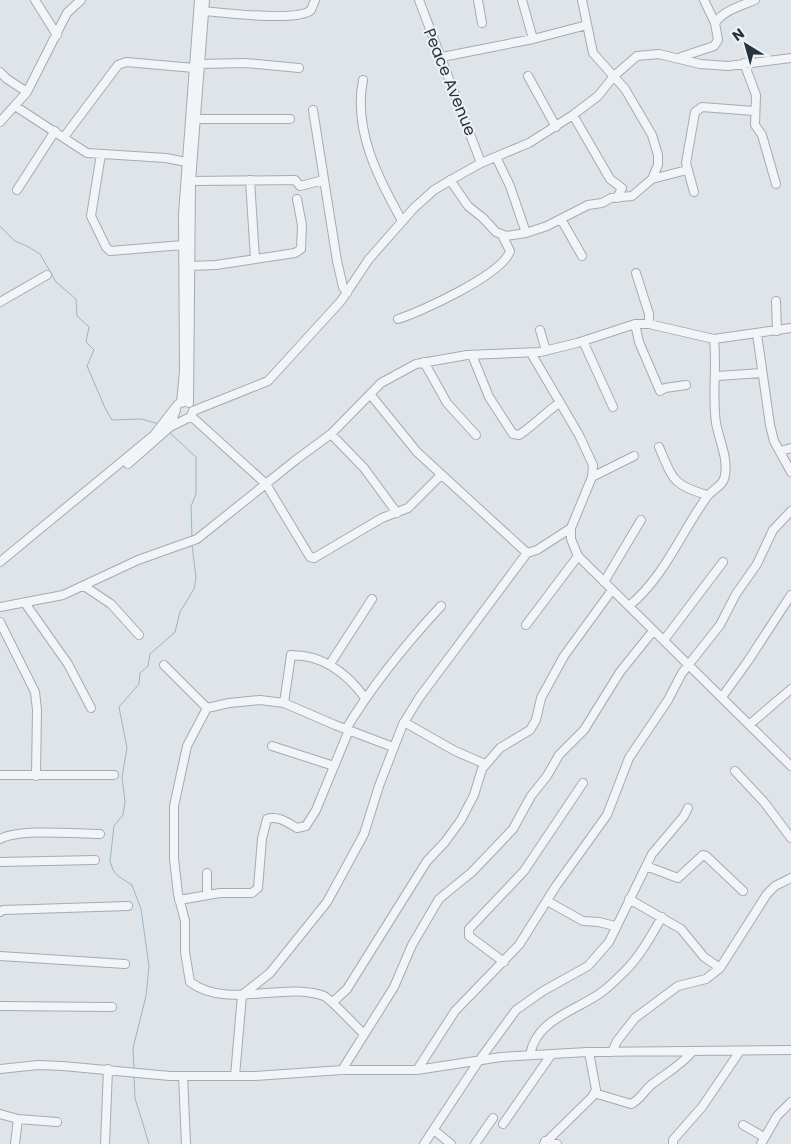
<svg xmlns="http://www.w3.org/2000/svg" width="791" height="1144" font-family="Poppins,sans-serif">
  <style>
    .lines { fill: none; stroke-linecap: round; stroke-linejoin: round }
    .stream { stroke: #9ab5c9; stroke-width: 1 }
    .minor-casing { stroke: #a4abb3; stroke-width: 10 }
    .minor { stroke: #f2f4f7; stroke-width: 8 }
    .labels { text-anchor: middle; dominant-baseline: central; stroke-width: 4; stroke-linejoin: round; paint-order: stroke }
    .street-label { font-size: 16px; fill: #283340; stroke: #eff3f6 }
  </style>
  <rect width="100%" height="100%" fill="#dfe4e9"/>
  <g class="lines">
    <path class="stream" d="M0,226L15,241L27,246L40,254L56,282L76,299L77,316L89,327L86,342L94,350L87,366L105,408L112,420L141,419L159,424
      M170,433L196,457V494L191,506L192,536
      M134,1068L133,1048L146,996L149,966L141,909L132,885L118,876L113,870L110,861L114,826L123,815L125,802L122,777L127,748L119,707L139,684L140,673L148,666L150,654L175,632L180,612L194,589L196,577L192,545
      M134,1075L135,1098L149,1144"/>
    <g class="minor-casing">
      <path id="minor" d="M35,0L57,35
        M419,0L481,163
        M478,0L482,23
        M522,0L533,39
        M582,0L593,53L625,89L652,135L658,155V165L652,179
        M704,0L715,23
        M204,11C224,13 298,22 311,10L315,0
        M442,57L533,39L587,25
        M681,57L714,46L718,40L715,23C724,10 741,6 755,0
        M744,63L756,95L755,125L762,135L776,184
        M199,64L245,63L299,68
        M0,72L7,79L27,92
        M528,76L556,127
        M363,80C353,129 378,178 401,219
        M15,106L87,153L166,158L186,162
        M313,110L337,261L343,287L347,293
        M573,115L610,179L622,188L617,198
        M196,119H290
        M0,122L27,92L67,13L81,0
        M64,137L118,65L126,62L194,68
        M101,154L91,216L106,247L110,251L183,245
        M496,157L510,186L526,233
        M250,180L255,259
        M450,180L468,206L483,218L496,232L506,236L526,233L547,226L588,205L602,203L611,198L632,196L652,179L687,170
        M191,181L295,180L300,186L324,180
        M17,190L55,131
        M694,192L686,163L695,112L702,107L754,111
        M561,219L582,256
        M189,266L216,265L295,253L301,249L302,225L297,199
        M636,273L649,314V324
        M776,301L777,331
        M0,302L47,275
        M398,319C421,312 503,274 510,251L502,235
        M635,324L639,342L660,391L665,388L686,385
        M540,330L546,351
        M757,334L770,425L774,441L791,472
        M583,341L613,407
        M531,353L579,435L593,465L592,477L571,528V539L578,556L791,766
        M472,355L489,397L513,434L519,435C533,426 545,413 559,403
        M424,362L447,403L476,435
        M717,376L762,373
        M181,403L184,371L183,214L199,0
        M189,403L191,181L205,0
        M176,410L170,427L190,417L193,412
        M193,411L268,381L341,301L369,259L414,208L434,190L456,177L481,163L529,143L573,115L598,96L614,76L637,56L659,54L700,64L728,66L791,58
        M191,416L266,484L310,557L314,558L382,518L408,508L441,475
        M331,434L364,468L397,513
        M659,447C673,479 672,485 707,495
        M780,451L791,448
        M128,464L170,427
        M592,477L634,456
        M527,553L537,550L571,528
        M0,562L154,435L178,404L184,402
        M604,582L641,520
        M84,586L111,604L139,635
        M25,603L68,664L91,708
        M629,606C664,577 680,535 706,498C712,489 724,486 725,475C728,457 719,440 716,423C712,396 717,367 714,339
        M0,607L63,595L138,560L197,539L297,459L331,434L381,383L416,364L467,355L540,352L577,343L635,324H649L714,339L791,328
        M0,622L35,692L37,710L36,776
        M526,625L578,556
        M664,640L723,562
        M330,664L372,599
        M164,665L207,708
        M722,697L748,661L791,595
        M284,703L291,655C323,655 347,673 365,698
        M404,722L455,751L485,764
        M749,725L791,689
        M346,729C373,684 405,645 441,606
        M272,746L334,766
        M735,771L764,802L791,838
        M0,775H114
        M0,839C20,828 76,834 100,834
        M0,862L95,860
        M646,866L678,878L703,855L706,856L743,891
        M207,894V873
        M629,899L681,929L704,957L720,968
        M179,900L220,893H252L258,888L262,839L267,819C278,815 288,823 297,828L306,826L316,810L349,730
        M547,901L583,921L599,922L615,926
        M0,912L3,910L128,906
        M0,956L125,964
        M504,962L469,936V929L524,871L583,783
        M333,1002L347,989L427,861L445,842L461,820L474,795L482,769L500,748L530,730L536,720L541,698L564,656L612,590
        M0,1006L112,1007
        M363,1033C354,1025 332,1000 324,996C285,981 227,1010 190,982L185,952V921L178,894L174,859V806L187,746L207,708L229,703L260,700L284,703L335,725L393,747
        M612,1052L617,1041L635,1018L678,986L706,979L720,968L767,894L775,886L791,878
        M530,1055C536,1019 576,1011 602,992C610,986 618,978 625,971C641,955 651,936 662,917
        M0,1069L38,1065L63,1066L170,1076H255L342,1070H417L501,1057L587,1052L791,1050
        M342,1070L394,987L412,945L439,899L472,872L513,829L531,796L547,776L559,755L584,730L620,672L653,631
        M417,1070L455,1011L519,945L556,886L607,815L629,758L668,700L682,673L720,625L736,594L757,564L773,530L791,511
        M183,1076L186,1144
        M235,1076L242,995L270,973L327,902L364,834L379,786L403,724L419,698L527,553L417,452L370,394
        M594,1093L631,1104C640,1100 643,1092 651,1085C665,1074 680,1066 692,1052
        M0,1114L18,1119L57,1122
        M503,1124L551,1055
        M743,1125L764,1137
        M434,1130L451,1144
        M545,1141L557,1144
        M15,1144L18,1119
        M105,1144L108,1069
        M424,1144L478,1062L516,1010L543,991L588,966L609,942L652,854L684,816L688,808
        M475,1144L493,1118
        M544,1144L592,1097L596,1090L589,1052
        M673,1144V1140L702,1107L740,1051
        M761,1144L777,1116L791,1102"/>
    </g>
    <use href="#minor" class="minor"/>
  </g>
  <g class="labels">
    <g class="street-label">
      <text transform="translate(450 82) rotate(68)">Peace Avenue</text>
    </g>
  </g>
  <g transform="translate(746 45) rotate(323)" stroke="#eff3f6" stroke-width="4" paint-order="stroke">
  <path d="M0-4L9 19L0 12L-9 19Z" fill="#283340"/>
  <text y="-8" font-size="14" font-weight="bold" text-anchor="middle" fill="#283340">N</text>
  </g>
</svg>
